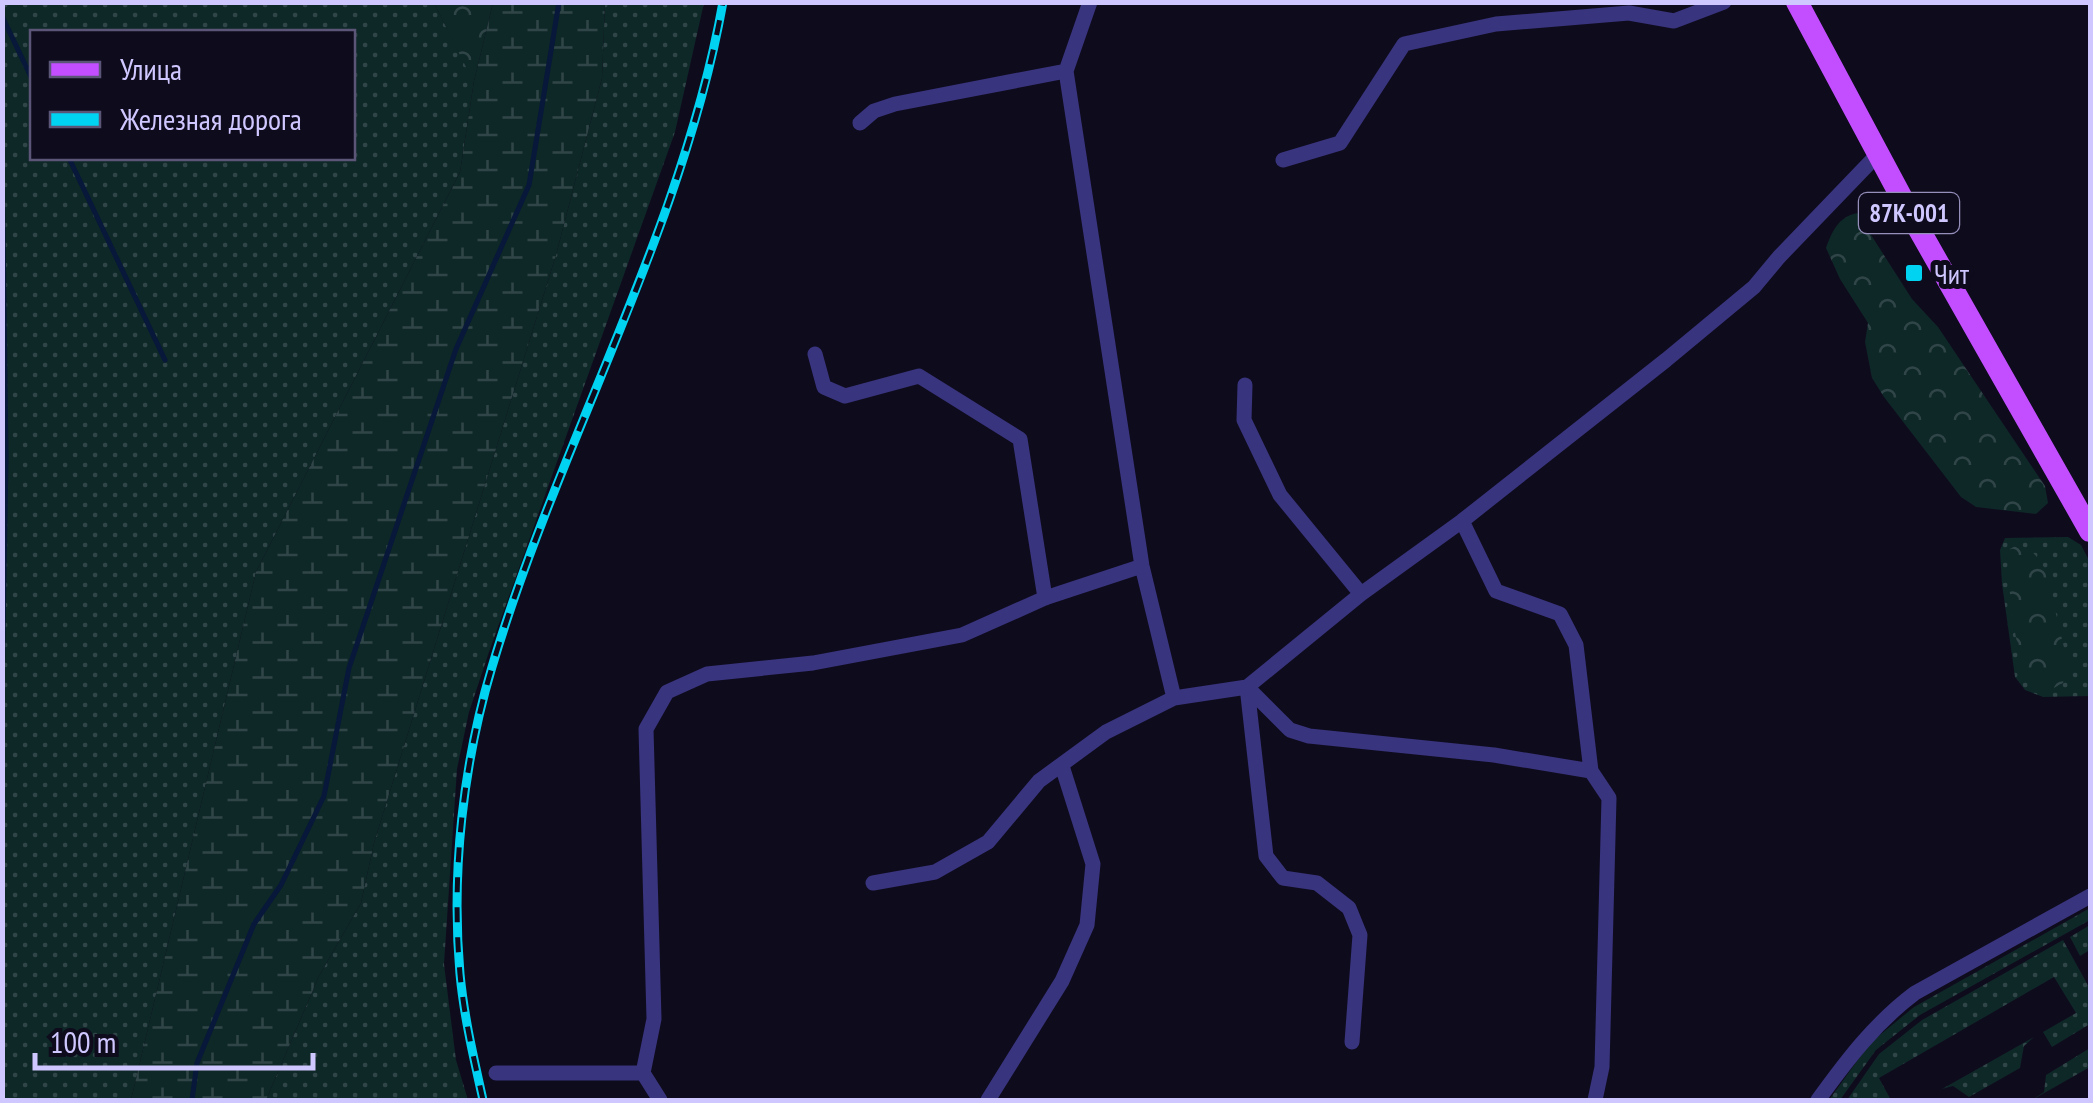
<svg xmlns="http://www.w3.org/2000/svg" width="2093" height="1103" font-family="'PT Sans Narrow',sans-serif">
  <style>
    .grass { fill: url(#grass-dots); fill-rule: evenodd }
    .forest { fill: url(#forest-crowns) }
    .wetland { fill: url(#wetland-marsh) }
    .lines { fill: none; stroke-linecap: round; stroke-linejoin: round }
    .stream { stroke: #07183a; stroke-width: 5 }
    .minor { stroke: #39347e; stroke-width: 15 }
    .primary { stroke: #c24eff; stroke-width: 22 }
    .rail-casing { stroke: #00d2f2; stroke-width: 9 }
    .rail { stroke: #0e0b1d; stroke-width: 5; stroke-dasharray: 15; stroke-linecap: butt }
    .poi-dot { fill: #00d2f2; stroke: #0e0b1d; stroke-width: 4 }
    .labels { text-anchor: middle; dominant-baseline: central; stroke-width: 10; stroke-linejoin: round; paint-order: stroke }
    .shield { fill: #0e0b1d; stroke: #958fbb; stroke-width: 2.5 }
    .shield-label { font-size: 25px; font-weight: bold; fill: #cfc7ff }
    .poi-label { font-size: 28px; fill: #cfc7ff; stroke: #0e0b1d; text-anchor: start }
  </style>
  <defs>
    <pattern id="grass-dots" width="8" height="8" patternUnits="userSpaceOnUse" patternTransform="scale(2.5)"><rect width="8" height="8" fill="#0e2727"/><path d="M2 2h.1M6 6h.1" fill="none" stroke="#304547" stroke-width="1.8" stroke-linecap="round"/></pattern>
    <pattern id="forest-crowns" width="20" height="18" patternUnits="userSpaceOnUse" patternTransform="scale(2.5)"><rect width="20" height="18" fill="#0e2727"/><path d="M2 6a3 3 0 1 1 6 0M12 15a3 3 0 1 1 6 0" fill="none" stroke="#304547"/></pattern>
    <pattern id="wetland-marsh" width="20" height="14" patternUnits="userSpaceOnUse" patternTransform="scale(2.5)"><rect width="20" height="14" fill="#0e2727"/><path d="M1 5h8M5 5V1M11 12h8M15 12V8" fill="none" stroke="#304547"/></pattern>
  </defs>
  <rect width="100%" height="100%" fill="#0e0b1d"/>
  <path class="grass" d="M2,3H434L474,81L460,172L256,572L131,1100H3ZM32,32H352V158H32Z
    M605,3H704L675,132L489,652L469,712L457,769L444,964L456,1060L468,1100H266L319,976L361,903L374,843L556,255L602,78Z
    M2068,537L2081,545L2090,562V696L2043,697L2025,690L2015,677L2002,584L2000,550L2005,538Z
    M2090,908V920L1920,1015L1876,1050L1840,1100H1829L1870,1043L1914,1007Z
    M2090,925V950L2080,956L2070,937Z
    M2063,940L2090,989V1024L2052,1047L2043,1032L2076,1013L2054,977L1879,1078L1891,1100H1847L1879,1054L1922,1020Z
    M2034,1037L2024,1046L2020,1068L1969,1097L1953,1086L1942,1089Z
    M2090,1048V1067L2032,1100L2044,1092L2046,1075Z"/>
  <path class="forest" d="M434,3H493L474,81H473Z
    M1857,213L1912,299L1938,327L2045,486L2048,503L2036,514L1976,507L1961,497L1884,397L1872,378L1865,342L1868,323L1840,279L1826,248C1832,232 1838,217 1857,213Z
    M2017,545C2032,548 2038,557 2046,571L2068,665L2063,683L2052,689C2045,688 2036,687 2030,681C2017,668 2004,568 2010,549Z"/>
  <path class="wetland" d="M493,3H605L602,78L556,255L374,843L361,903L319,976L266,1100H131L256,572L460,172L474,81Z"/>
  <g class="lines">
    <path class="stream" d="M2,16L32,79
      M2,153L6,458L2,693
      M69,158L165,360
      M192,1100L197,1063L254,924L281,885L324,796L349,668L456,349L529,185L559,2"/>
    <path class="minor" d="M1090,2L1066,71L1142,566L1174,698
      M860,123L874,111L895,104L1066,71
      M1283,160L1340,143L1404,44L1496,24L1629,13L1674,21L1724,2
      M815,354L824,387L845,396L919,376L1020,439L1045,598
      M1245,385L1244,420L1280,495L1361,594
      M1247,687L1290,730L1309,736L1494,755L1591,771L1576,645L1560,614L1496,591L1462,521
      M1247,687L1266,856L1283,878L1317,883L1349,908L1360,935L1352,1042
      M1591,771L1609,798L1602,1067L1595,1100
      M873,883L935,872L988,842L1039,781L1106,732L1174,698L1247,687L1361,594L1462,521L1666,360L1754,287L1779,257L1879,153
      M496,1073H643L660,1100
      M643,1073L654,1019L646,729L667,692L707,674L813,663L962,635L1045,598L1142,566
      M988,1100L1062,981L1087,925L1093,864L1062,766
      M1818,1100C1847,1060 1875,1023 1915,993L2090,896"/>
    <path class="primary" d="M1797,2L1912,217L2090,531"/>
    <g class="rail-casing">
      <path id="rail" d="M483,1100C474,1059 464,1017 460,974C451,872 463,764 492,667C558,444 682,233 723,2"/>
    </g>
    <use href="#rail" class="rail"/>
  </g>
  <rect class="poi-dot" x="1904" y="263" width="20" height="20" rx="5"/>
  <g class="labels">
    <rect class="shield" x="1859" y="193" width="100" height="40" rx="8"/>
    <g class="shield-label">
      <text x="1909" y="213">87К-001</text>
    </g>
    <g class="poi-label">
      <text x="1934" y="273">Чит</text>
    </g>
  </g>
  <rect width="2093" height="1103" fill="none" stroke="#cfc7ff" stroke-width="10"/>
  <rect x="30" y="30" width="325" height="130" fill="#0e0b1d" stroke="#5b5677" stroke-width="2.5"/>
  <rect x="50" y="62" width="50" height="15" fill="#c24eff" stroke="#5b5677" stroke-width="2.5"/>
  <text x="120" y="80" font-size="30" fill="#cfc7ff">Улица</text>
  <rect x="50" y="112" width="50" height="15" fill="#00d2f2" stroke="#5b5677" stroke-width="2.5"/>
  <text x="120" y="130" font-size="30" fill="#cfc7ff">Железная дорога</text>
  <path d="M35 1053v15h278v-15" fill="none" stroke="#cfc7ff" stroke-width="5"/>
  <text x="50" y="1053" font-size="30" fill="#cfc7ff" stroke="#0e0b1d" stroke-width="8" paint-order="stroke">100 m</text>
</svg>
